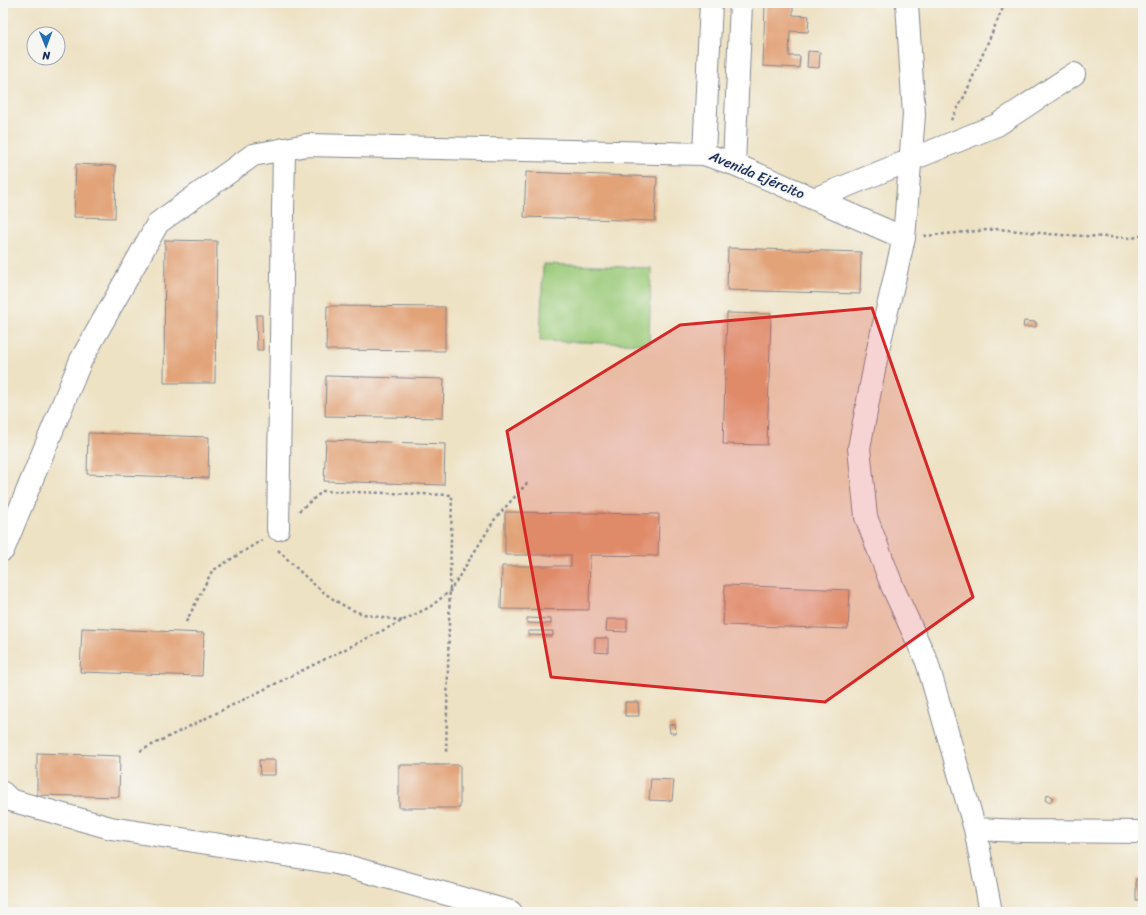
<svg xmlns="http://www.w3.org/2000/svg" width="1146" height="915" font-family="Sriracha,sans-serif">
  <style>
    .pitch { fill: #9bca79; stroke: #5b7c6c }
    .building { fill: #e2a378 }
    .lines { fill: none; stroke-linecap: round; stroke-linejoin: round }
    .minor-casing { stroke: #848891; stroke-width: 24 }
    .path { stroke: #848891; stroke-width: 2.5; stroke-dasharray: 3 3; stroke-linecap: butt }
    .minor { stroke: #fff; stroke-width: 22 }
    .marked { fill: #d62828; fill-opacity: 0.2; stroke: #d62828; stroke-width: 3; stroke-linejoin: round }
    .labels { text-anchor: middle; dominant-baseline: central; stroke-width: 3; stroke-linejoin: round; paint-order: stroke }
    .street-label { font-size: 14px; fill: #1b2f5e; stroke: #f6f6f2 }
  </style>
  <rect width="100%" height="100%" fill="#f6f6f2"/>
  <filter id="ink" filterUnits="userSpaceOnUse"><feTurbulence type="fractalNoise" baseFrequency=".025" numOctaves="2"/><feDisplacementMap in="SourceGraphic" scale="8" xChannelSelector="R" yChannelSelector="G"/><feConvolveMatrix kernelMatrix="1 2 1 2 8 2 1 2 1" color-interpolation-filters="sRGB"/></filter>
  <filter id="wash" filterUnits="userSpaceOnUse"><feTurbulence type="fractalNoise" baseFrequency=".012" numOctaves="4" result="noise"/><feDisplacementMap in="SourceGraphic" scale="16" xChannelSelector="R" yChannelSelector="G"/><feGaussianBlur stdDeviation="0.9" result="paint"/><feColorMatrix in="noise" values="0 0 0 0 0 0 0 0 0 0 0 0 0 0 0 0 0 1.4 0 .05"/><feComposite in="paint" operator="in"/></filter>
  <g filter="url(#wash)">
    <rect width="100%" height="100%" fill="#eee2c4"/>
    <path class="pitch" d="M543,264L651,268L649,344L540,341Z"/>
    <g id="blocks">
      <path class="building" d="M765,3H793V15L809,16L808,32L790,31L789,56H800L799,68L763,66Z
        M808,51L820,52L819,68L807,67Z
        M76,164L116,166L115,218L74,217Z
        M526,172L657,177L655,221L524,217Z
        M165,240L217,241L215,383H164Z
        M728,248L861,252L860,294L727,290Z
        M327,306L445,307V351L326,350Z
        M727,313L771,314L767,445L723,444Z
        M256,315H262L263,350H257Z
        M1024,321L1036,322V327H1023Z
        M326,376L444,379L443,418L325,416Z
        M88,433L209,437L208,478L87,474Z
        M326,440L445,444L444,485L324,481Z
        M505,512L659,514L658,556L590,555L589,610L501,609L502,566H571V555H505Z
        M725,585L850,590L848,629L723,625Z
        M527,618L551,619V624L527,623Z
        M607,619H627V632L606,631Z
        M82,628L204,633L202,676L80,672Z
        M528,631H553V636L528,635Z
        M595,638H608V653L595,652Z
        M625,702H638L639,716H625Z
        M675,724L676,733H670L669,725Z
        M37,753L120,756L119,797L37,795Z
        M259,760H275V775H260Z
        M399,765H460V808H399Z
        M651,779L674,780L672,801L649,800Z
        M1048,794L1053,797L1050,803L1045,800Z
        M1136,879H1143V901H1136Z"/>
    </g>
  </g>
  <g filter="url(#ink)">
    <use href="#blocks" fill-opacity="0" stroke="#848891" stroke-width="1"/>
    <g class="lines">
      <g class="minor-casing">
        <path id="minor" d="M711,3L704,154L734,164L904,238
          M907,3L914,115L904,238L878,349L859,448L866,517L893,588L927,662L975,829L991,912
          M734,164L741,3
          M814,199L997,125L1074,74
          M278,529L284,149
          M3,550L81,360L158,223L253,155L307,145L704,154
          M3,793L10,800L111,828L336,863L511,912
          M975,829L1025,831L1143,832"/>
      </g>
      <path class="path" d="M951,120L965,95L1005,3
        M924,236L998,229L1061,235L1133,238L1143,235
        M299,511L323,491L452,495L446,754
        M278,550C303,574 327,601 360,613C374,617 389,618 403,621
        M186,622L212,571L262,540
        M140,751L430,607L450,591L495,519L527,483"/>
      <use href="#minor" class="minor"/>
    </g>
  </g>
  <path class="marked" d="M872,308L973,597L825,702L551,677L507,431L680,325Z"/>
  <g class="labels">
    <g class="street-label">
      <text transform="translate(757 175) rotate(23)">Avenida Ejército</text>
    </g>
  </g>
  <rect width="1146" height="915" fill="none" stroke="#f6f6f2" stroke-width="16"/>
  <g transform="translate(46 46) rotate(179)"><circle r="19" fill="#f6f6f2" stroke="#9ea6b7"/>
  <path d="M0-3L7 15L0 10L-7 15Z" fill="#1f6fb2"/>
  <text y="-6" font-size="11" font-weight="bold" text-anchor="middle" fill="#1b2f5e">N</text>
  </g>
</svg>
